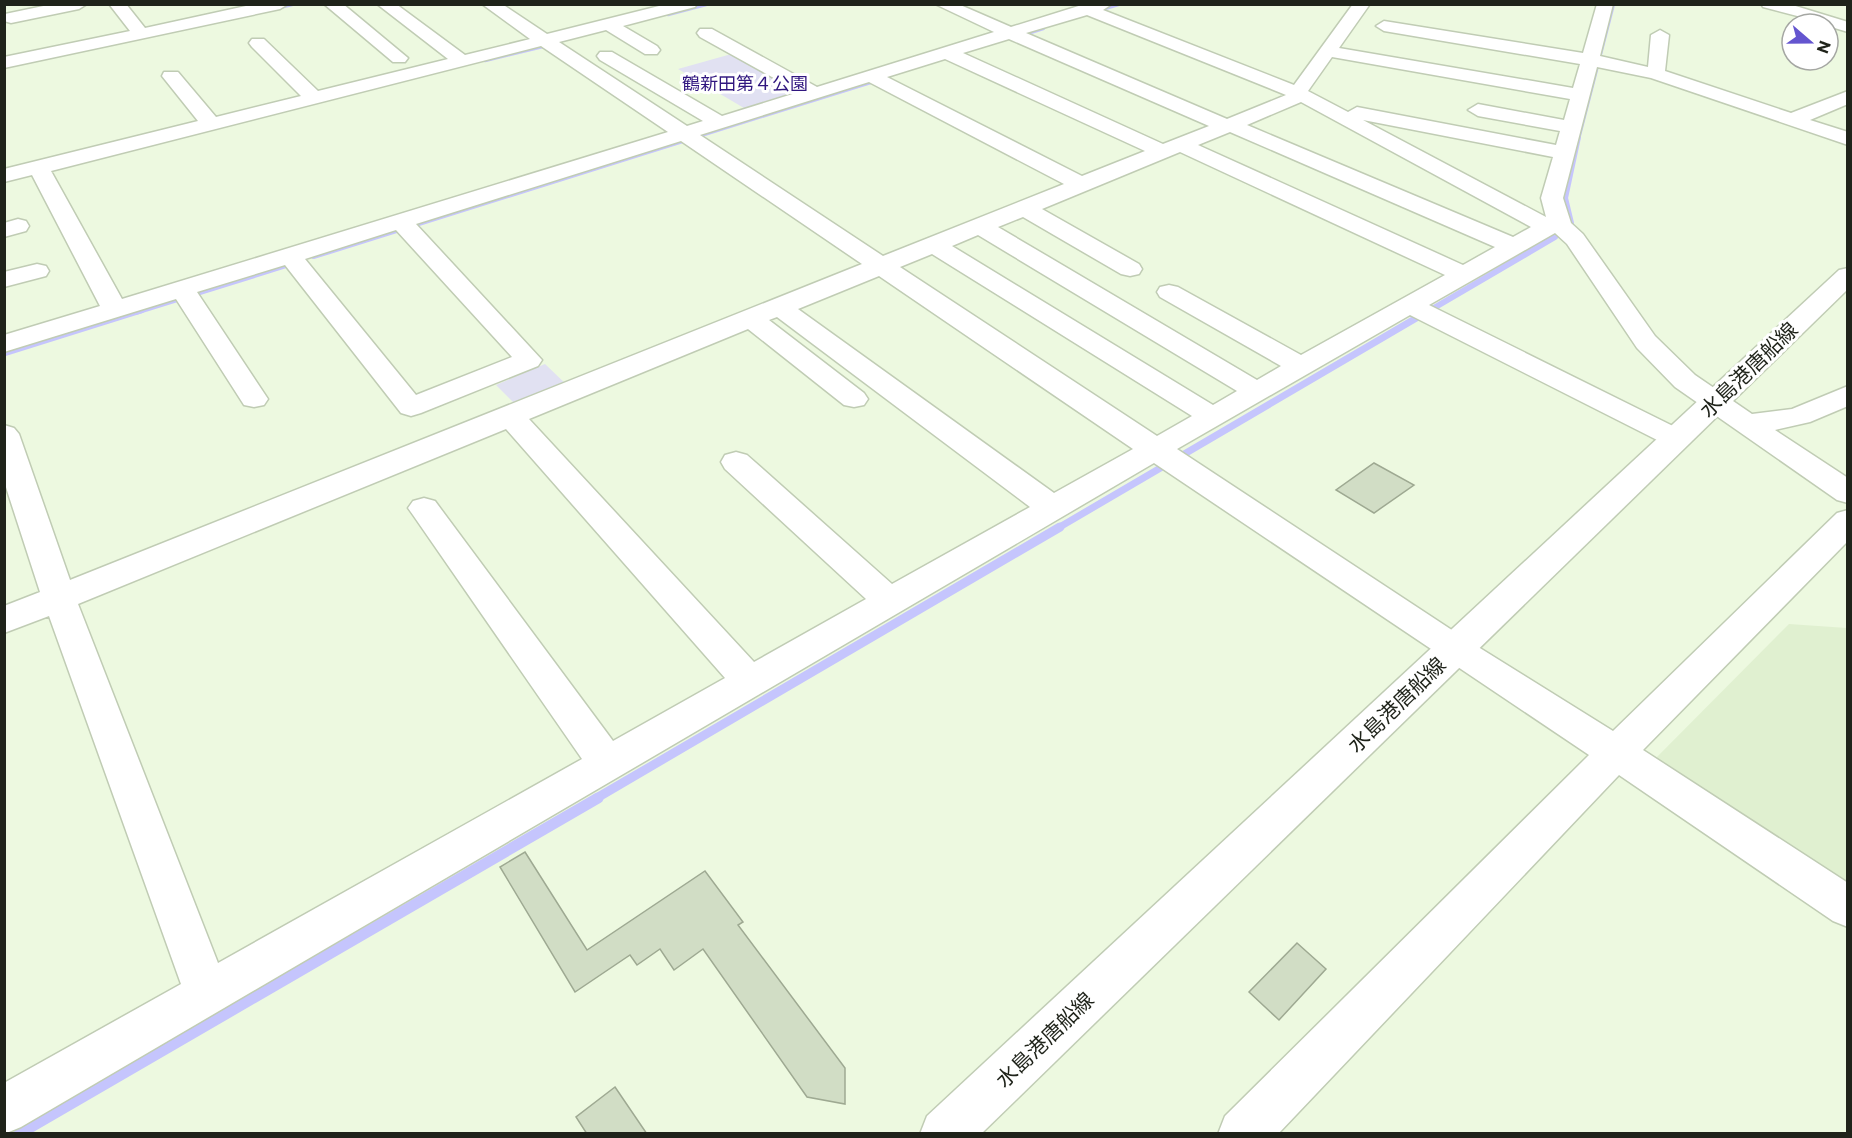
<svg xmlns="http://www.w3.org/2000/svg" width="1852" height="1138" font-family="Commissioner,'Noto Sans JP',sans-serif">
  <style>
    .built { fill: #e0f0d0 }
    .green { fill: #e1e1f2 }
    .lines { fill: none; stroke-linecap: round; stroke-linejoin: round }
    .stream-far4 { stroke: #c5c5fd; stroke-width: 4.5 }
    .stream-far3 { stroke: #c5c5fd; stroke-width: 6 }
    .stream-far2 { stroke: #c5c5fd; stroke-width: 7 }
    .stream-far1 { stroke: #c5c5fd; stroke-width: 9 }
    .stream { stroke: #c5c5fd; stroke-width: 11 }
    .building { fill: #d1ddc5; stroke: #9ea992; stroke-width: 1.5 }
    .minor-casing { stroke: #c0ccb4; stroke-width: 3 }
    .secondary-casing { stroke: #c0ccb4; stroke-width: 3 }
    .minor { fill: #fff; fill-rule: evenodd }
    .secondary { fill: #fff; fill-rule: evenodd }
    .labels { text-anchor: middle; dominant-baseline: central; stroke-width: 6; stroke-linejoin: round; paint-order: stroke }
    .far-park-label { font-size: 18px; fill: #30167f; stroke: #fff }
    .street-label { font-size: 21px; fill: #1f231a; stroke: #fff }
  </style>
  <rect width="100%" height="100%" fill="#edf9e0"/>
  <path class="built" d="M1789,624L1847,628V899L1649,765Z"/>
  <path class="green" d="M735,53L805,90L749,111L678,69Z
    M545,364L569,387L519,408L496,385Z"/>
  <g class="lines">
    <path class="stream-far4" d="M275,8L292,4
      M1095,11L1118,4
      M668,14L706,4
      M1015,37L1043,28
      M485,60L551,44
      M688,139L880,79
      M1578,139L1613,4"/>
    <path class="stream-far3" d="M1571,223L1565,198L1578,137
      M314,256L693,137
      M136,312L296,262
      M1427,312L1555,237"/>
    <path class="stream-far2" d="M4,353L141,310
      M1058,528L1430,310"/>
    <path class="stream-far1" d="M595,799L1060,527"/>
    <path class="stream" d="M19,1134L598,798"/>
  </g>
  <path class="building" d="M1374,463L1414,485L1374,513L1336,490Z
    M525,852L587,950L705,871L743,922L738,925L845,1068V1104L807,1097L703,949L674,970L660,949L637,965L630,955L575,992L500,867Z
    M1297,943L1326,969L1279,1020L1249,992Z
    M615,1087L647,1134H587L576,1117Z"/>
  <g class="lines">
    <g class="minor-casing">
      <path id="minor" d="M53,4H87L79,9L11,23L4,21L5,14Z
        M109,4H126L145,28L255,4H288L280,9L4,68V57L130,31Z
        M324,4H343L408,58L405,62H393Z
        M377,4H396L465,55L530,39L482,4H502L547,34L667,4H697L695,7L623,26L657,46L660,50L657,54H645L606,30L559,42L687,126L703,121L600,60L597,56L600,52H612L722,116L799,92L700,37L697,33L700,29H712L817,87L994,32L935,4H958L1011,27L1085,4H1112L1103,10L1294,85L1353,4H1370L1339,48L1573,88L1580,64L1384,31L1376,26L1384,21L1583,53L1597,4H1613L1600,56L1648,67L1651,35L1660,30L1669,35L1665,71L1791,113L1848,91V104L1810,120L1848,132V145L1651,78L1597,67L1563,198L1571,223L1583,234L1655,336L1695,375L1752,414L1792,409L1848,386V406L1810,422L1775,430L1848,478V503L1837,500L1675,387L1637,348L1567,244L1555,233L1429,305L1685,432L1690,438L1685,444L1675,447L1665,444L1410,315L1177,449L1467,640L1613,731L1837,513L1848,510V541L1643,750L1848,883V927L1833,921L1619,775L1278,1134H1218L1225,1116L1589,755L1154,463L21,1127L4,1134V1083L181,984L49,616L4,633V606L40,592L4,481V425L14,428L19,434L70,580L862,264L681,141L416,224L542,360L538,366L421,413L411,416L401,413L285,265L197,292L268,399L264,405L254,407L244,405L176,299L4,352V335L100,306L32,175L4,182V169L198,121L162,76L164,72H178L216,117L301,96L252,47L249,43L252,39H264L318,91L448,59ZM1087,15L1286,95L1227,119L1026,33ZM1009,39L1209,126L1163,144L963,53ZM541,46L668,132L122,299L51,171ZM1332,57L1570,99L1564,120L1478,104L1468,110L1478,116L1560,131L1556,145L1357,107L1348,112L1308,91ZM945,59L1145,151L1082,176L887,77ZM869,82L1064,184L883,256L700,135ZM1301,102L1531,227L1513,237L1247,125ZM1363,120L1553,157L1541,198L1546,217ZM1230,132L1495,247L1463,265L1198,145ZM1180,152L1445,275L1301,355L1178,287L1169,285L1160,287L1157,292L1160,297L1281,366L1257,380L998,227L1023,217L1121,274L1130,276L1139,274L1142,269L1139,264L1042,209ZM396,230L512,357L416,395L305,259ZM978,235L1237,391L1213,405L952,246ZM932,254L1192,416L1157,436L900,267ZM879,276L1133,449L1054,493L798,309ZM777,317L1030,507L892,584L747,455L736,452L725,455L721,462L725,469L866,599L754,662L529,419L748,329L844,405L854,407L864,405L868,399L864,393L769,320ZM506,429L725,678L613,741L435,501L424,498L413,501L408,508L413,515L582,759L218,963L78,604Z
        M1761,4H1789L1848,22V32L1828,26V24L1763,7Z
        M18,219L26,221L29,226L26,231L4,237V223Z
        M37,264L46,266L49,271L46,276L4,287V272Z"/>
    </g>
    <g class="secondary-casing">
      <path id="secondary" d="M1848,268V289L981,1134H920L927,1116L1839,270Z"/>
    </g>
    <use href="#minor" class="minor"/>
    <use href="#secondary" class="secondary"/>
  </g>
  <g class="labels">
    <g class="far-park-label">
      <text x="745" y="83">鶴新田第４公園</text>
    </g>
    <g class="street-label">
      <text transform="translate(1748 369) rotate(-44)">水島港唐船線</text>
      <text transform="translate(1396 704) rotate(-44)">水島港唐船線</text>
      <text transform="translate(1044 1039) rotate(-44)">水島港唐船線</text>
    </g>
  </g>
  <rect width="1852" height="1138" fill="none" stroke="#1f231a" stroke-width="12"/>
  <g transform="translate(1810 42) rotate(110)"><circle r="28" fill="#ffffff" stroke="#a5a7a3" stroke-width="1.5"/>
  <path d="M0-4.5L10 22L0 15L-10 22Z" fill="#6455cf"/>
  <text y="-9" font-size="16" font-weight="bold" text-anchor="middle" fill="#1f231a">N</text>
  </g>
</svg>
